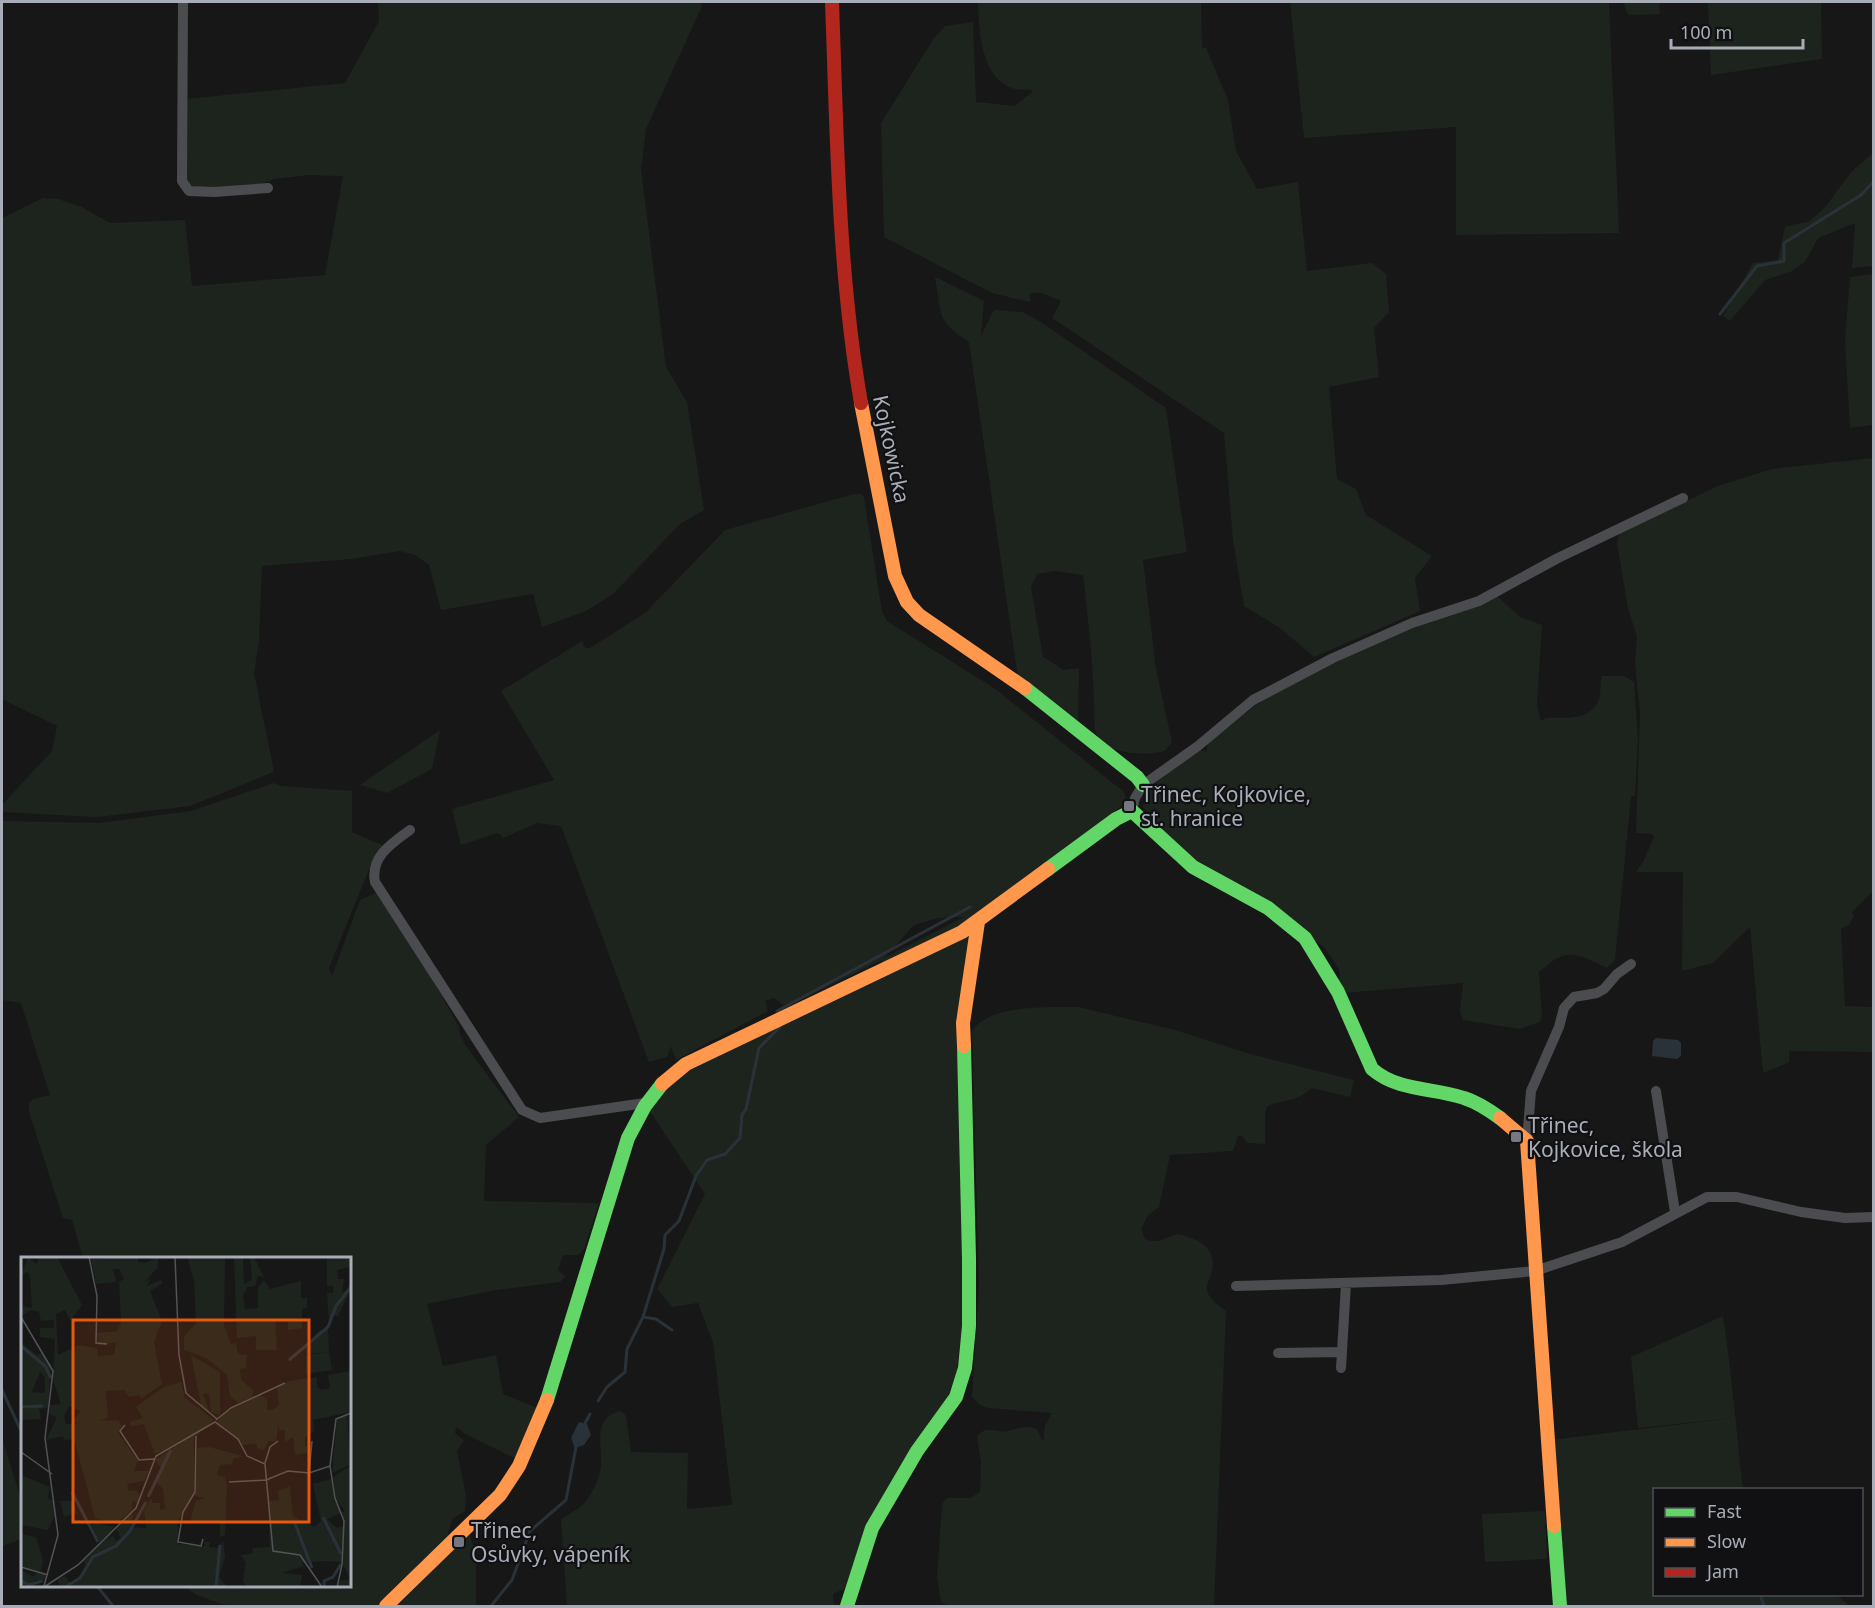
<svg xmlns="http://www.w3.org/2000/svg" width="1875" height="1608" font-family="'Noto Sans',sans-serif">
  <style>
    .green { fill: #1d241e; fill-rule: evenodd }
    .water { fill: #2a3239 }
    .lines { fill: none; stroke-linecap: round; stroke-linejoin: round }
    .stream { stroke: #2a3239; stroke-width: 3 }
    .street { stroke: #4b4c50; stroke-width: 10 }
    .fast { stroke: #63d668; stroke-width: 14 }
    .slow { stroke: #ff974d; stroke-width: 14 }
    .jam { stroke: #b3261e; stroke-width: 14 }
    .poi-dot { fill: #757880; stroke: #111113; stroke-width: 2 }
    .labels { text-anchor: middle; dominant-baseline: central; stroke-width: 4.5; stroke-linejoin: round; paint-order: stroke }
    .street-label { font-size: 21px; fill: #a8adb8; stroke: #111113 }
    .poi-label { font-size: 21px; fill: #a8adb8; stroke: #111113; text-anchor: start }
    .inset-river { fill: none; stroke: #2a3239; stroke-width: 3 }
    .inset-road { fill: none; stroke: #515357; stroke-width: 1.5 }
    .view { fill: #e8590c; fill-opacity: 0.15; stroke: #e8590c; stroke-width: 3 }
    .inset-edge { fill: none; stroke: #a8adb8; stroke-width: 3 }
  </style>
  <rect width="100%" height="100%" fill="#171717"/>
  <path class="green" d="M378,2H701L702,6L646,129L641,169L666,367L687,402L704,510L680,524L613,594L586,611L542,627L533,594L441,610L429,565L415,555L400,551L351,559L262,566L259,641L254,673L274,772L190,806L97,817L2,812V805L52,751L57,726L2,699V218L43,198L58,199L82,207L110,223L185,220L192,286L325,275L343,176L308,175L274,179L251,188L197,193L184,181L186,99L345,83L379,21Z
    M978,2H1201L1202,48H1206L1228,100L1236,151L1257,189L1298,182L1307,271L1372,263L1386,274L1389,312L1374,328L1379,377L1329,387L1337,479L1356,489L1366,515L1432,556L1415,578L1420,611L1314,657L1280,628L1244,606L1233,540L1224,433L1052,318L1061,301L1042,293H1030V302L992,293L884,237L881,123L934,38L945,26L973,22L976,102L1015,106L1033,91C1028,89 1021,90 1015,89C980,79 979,30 978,2Z
    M1290,2H1609L1619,233L1456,235V127L1304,138Z
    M1623,2H1659L1660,14L1628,15Z
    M1708,2H1821L1822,59L1711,75Z
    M1873,153V266L1852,268L1855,223L1818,238L1805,262L1790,272L1765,280L1730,321L1723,316L1753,263L1778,260L1785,227L1810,221L1826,206L1851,172Z
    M1873,274V425L1850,428L1845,340L1850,277Z
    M935,277L984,301L981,336L994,310L1022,312L1041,322L1166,408L1187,552L1143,560L1156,669L1172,742L1165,751C1147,756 1108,755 1097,736C1093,728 1095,713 1094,704C1093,661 1088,618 1083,575L1055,571L1037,574L1031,587L1043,657L1064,670L1079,668L1078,725L1018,678L969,342C935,320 942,314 935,277Z
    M1873,458V891L1852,912L1854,915L1850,924L1841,929L1845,1006L1873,1007V1052L1789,1051V1062L1763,1073L1750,927L1713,963L1682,971L1683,872H1636L1643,862L1654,837L1652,834L1636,833L1640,714L1635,664L1637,637L1628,608L1617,543L1619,534L1718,486L1772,469Z
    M854,494H861L864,497L882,612L887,621L994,688L1124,792L1127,802L978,913L968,934L972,939L963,1318L955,1387L900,1465L853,1565L844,1589L833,1594L834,1606H567L561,1520C568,1513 581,1509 587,1500C593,1491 600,1477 601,1466C603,1445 591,1417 621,1411L626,1416L631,1452L688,1453L687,1509L732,1505L713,1342L698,1303L672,1307L657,1289L705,1194L649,1110L659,1093L689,1069L877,979L882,960L786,1007L774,998L765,1001L768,1011L676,1060L671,1046L667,1057L649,1062L561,826L537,823L503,838L498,833L461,845L452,809L554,780L501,691L582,641L585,648H590L645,613L725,530ZM962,917V918L884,958L914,925L937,918Z
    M1496,595L1520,617L1542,625L1537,705L1541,721L1546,718C1566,717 1590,722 1599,699C1601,692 1600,683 1602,676H1624L1634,682L1638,739L1635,796H1631L1615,960L1607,968C1593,962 1575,950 1560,957C1552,960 1546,967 1539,972L1542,1016L1540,1022L1520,1029L1463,1020L1460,1012L1463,983L1343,993L1337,981L1340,977L1339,969L1324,947L1208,872L1155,824L1143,807L1147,790L1198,749L1206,752L1208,743L1264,699L1370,645Z
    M440,730L432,769L387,793L360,785Z
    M274,783L281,786L352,791V832L384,846L372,862L329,968L332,976L360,900L376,893L426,968L459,1027L460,1035L466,1046L519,1117L486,1145L484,1201L599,1203L584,1249L578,1255H563L558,1270L565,1277L560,1282L496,1290L427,1304L443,1366L496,1355L503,1394L537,1408L518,1457L514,1458L465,1434L456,1427L455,1433L464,1440L457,1451L466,1496L465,1511L452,1519L447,1537L377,1606H227L197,1595L183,1586H350V1258H83L72,1220L63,1218L29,1112V1103L33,1099L50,1095L21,1003L2,1000V821L99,823L191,811Z
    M1078,1007L1175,1030L1250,1054L1354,1080L1350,1097L1312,1088C1297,1102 1285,1099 1268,1106L1265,1112V1144L1247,1143L1242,1136H1238L1233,1151L1170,1155L1159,1207L1148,1215L1141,1229L1145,1239C1159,1245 1165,1237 1178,1234C1198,1239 1217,1247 1212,1271C1211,1277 1206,1283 1207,1290C1208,1298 1219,1306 1226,1311L1214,1606H948L941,1602L937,1577L942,1504L947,1498H970L980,1492L981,1463L977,1436C987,1424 997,1434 1009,1431C1019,1428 1026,1425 1037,1429L1043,1442L1045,1426L1052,1413L988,1408L980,1405L972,1397L979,1287L972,1031C989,1004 1049,1007 1078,1007Z
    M1723,1316C1732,1374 1736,1431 1743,1489L1654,1490V1594L1836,1595L1850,1606H1566L1550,1440L1732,1418L1638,1428L1631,1357Z
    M2,1437L22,1503V1539L2,1546Z
    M1545,1511L1547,1559L1485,1562L1482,1514Z
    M469,1534L476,1553V1606H397Z"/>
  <path class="water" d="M1656,1038L1678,1040L1681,1043V1056L1677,1059L1652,1056L1653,1041Z
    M579,1422L587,1424L591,1435L584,1445L575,1448L571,1438Z"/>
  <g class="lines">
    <path class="stream" d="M1720,314L1757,266L1784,261V243L1861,195L1874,181
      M777,1011L970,907
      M643,1317L656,1319L672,1330
      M2,1390L22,1433
      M598,1401L607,1387L625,1372L627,1349L643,1317L664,1249L665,1235L679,1221L696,1176L707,1160L725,1154L740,1138L742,1115L746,1109L759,1048L780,1027
      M583,1427L590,1414
      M97,1586L113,1606
      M1761,1597L1764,1606
      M491,1606L512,1580L530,1531L566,1500L576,1447"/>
    <path class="street" d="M183,2L182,181L189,191L214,192L268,188
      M1132,811L1135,798L1143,785L1198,746L1253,700L1333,658L1412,623L1479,601L1558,558L1683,498
      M410,830C392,843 370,857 375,882L522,1110L540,1118L645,1103
      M1656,1091L1675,1212
      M1527,1141L1531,1091L1559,1027L1564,1008L1574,997L1597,993L1604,989L1617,974L1631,964
      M1236,1286L1441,1280L1535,1271L1622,1242L1707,1197H1737L1801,1212L1845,1218L1874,1217
      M1278,1353L1342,1352
      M1341,1368L1346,1284"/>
    <path class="fast" d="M1025,688L1137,777L1143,785
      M1048,869L1116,819L1132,811L1193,867L1268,908L1305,938L1338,992L1372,1069C1399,1092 1432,1087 1464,1098C1477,1102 1489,1110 1500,1118
      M547,1400L628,1138L645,1106L662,1084
      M1554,1526L1560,1606
      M847,1606L872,1528L917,1451L956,1397L965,1368L969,1326V1259L964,1046"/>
    <path class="slow" d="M861,403L895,576L907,602L919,615L1025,688
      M964,1046L963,1023L978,922
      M662,1084L686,1064L962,932L1048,869
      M1500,1118L1527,1141L1554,1526
      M386,1606L500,1495L519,1466L547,1400"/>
    <path class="jam" d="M832,2C837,136 838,271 861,403"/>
  </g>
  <g class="poi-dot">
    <rect x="1123" y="800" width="12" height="12" rx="3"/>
    <rect x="1510" y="1131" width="12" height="12" rx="3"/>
    <rect x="453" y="1536" width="12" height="12" rx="3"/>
  </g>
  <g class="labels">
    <g class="street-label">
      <text transform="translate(892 449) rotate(78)">Kojkowicka</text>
    </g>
    <g class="poi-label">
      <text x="1141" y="794">Třinec, Kojkovice,<tspan x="1141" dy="24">st. hranice</tspan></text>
      <text x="1528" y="1125">Třinec,<tspan x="1528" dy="24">Kojkovice, škola</tspan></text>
      <text x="471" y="1530">Třinec,<tspan x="471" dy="24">Osůvky, vápeník</tspan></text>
    </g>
  </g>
  <g transform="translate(21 1257)">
    <rect width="330" height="330" fill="#171717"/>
    <path d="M7,0L15,7L19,0H36L61,48L49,64L44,53L35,57L37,98L58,88L76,91L77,99L93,98L95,85L77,88L76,76L96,74L100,66L98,25L103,22L98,12H92L95,25L75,27L70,2L117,0V5L124,6L137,0V10L123,26L130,21L126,29L140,23L142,26L129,34L141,64L133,85L141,127L120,142L119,138L108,140L103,133L85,134L87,160L79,164L97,163L101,169L97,176L117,204L113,214H128L123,224L106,227L108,234L115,233L120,240L117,246L111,244V253L95,267L74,261L55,189L49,182L43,184L42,179L25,183L36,160L28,157L29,148L40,147L32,123L34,82L19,80V71H33V63L20,64L18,55L10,53L0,59L2,49L11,51L9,19L6,15L0,19ZM48,149L59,154L52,165L59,166L45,167L43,159ZM166,0H204L203,69L210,87L215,86L217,97L226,98L225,111L219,112L220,123L232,133L231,140L217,146L209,139L206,118L185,101L163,93V79L175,66L173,23ZM213,0L222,1L223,27L231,23L229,0H233L243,20L237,19L234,29L226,30L222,39L224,52L237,51V31L243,23L249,32L280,24V41H286V51L281,52V71L267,73V63L254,62L256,93H235V79L216,81ZM306,0H330V17L329,10L316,13L317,22H323L321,36L330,29V32L317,59H310L308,65L306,36H312V29H306ZM299,73H307L308,95L285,97V91L269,103ZM0,86L16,98L21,95L30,108L27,151L18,152L20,162L2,163L0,170ZM19,115L24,120V136L11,135ZM308,95L311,113L285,117V98ZM170,98L199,115V158L190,155L188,136L182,137L188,154L180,148ZM330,114V155L292,163L293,174L284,180V189L290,190V195L274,198L272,180L264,185V173H258V165L255,184H248L243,193L236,191V187L221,188L196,165L204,156L240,138L246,142V153H252L258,148L256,130L268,124L296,120V130L301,133L309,131L307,118ZM160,125L164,141L193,163L173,180V235L157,264V287L184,289L183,285H189L188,290L196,291L202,284L204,300L198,320L206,330H40L36,322L44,319L49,326L56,323L66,309L62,304L81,285L91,277L86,284L92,279L95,284L100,281L95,272L111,256L112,270L125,271L123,254L130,241L132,246H139V253L144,252L142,232L135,225L141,213L134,203L163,184L134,197L123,167L110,169L109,165L122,161L115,150L143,130ZM326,158L330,207L311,216L316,162ZM188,190L222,199L212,202L211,207L199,208L196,218L204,220L206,228L204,278L199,280V265H171L170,261L175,244L184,241L174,239L176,191ZM330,209V252H327H330V328L316,330L318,324L329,322L321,305L305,304L281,306L283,309L261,316L281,318L279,330H225L222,324L225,306L220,298L231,297L232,291L249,290L247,244L258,243L257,234L269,229L272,259L293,270L300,264L292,227L310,222L314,243L320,256L306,262L316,271L323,269L321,255L324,254L315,242L312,220ZM0,218L29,230L27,241L34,245L35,256L27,273L0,268ZM39,244H53L56,256L43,260ZM70,267L75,266L94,270L79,285ZM0,277L15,280L22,303L20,315L0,309ZM0,313L13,320L16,315L25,318L22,326L14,323L12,330H0Z" fill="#1d241e" fill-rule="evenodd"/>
    <path class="inset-river" d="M0,89L24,109L30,121M268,103L307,70L315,49L330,30M0,150L22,149M51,235L77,285M127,240L150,193M302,260L320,297M273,264L291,311M0,324L8,328L21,324M44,330L59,321L72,300L95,289L109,274L125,245M195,330L199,288M303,330V324L312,320L320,307"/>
    <path class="inset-road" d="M68,0L76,39L75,86L86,87M154,0L158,98L165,136L196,162M0,60L32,114L24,181L37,278L23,329M195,163L210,151L264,126M104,168L99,174L118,203L133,202M175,179L174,235L162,255L157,285L180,289L182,282M0,195L31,217M244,206L249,190L257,184M288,216L291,184M208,225L245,223L267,214L288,216L309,209M0,310L27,318M23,330L57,308L115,251L135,199L194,165L217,182L226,199L244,207L252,294L279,298L301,330M316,330L321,308L323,264L314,241L309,209L315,162L330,156"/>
    <path class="view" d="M52,63H288V265H52Z"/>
    <rect width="330" height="330" class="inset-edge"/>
  </g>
  <rect width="1875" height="1608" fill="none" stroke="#a8adb8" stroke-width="6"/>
  <rect x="1653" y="1488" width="210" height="108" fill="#111113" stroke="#4d4f55" stroke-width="1.5"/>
  <rect x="1665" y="1508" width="30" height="9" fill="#63d668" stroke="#4d4f55" stroke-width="1.5"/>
  <text x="1707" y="1518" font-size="18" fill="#a8adb8">Fast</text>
  <rect x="1665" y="1538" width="30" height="9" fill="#ff974d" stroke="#4d4f55" stroke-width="1.5"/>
  <text x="1707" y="1548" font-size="18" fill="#a8adb8">Slow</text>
  <rect x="1665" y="1568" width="30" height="9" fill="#b3261e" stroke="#4d4f55" stroke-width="1.5"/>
  <text x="1707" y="1578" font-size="18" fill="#a8adb8">Jam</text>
  <path d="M1671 39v9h132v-9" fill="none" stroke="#a8adb8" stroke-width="3"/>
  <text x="1680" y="39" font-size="18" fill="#a8adb8" stroke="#111113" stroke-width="4.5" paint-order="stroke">100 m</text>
</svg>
